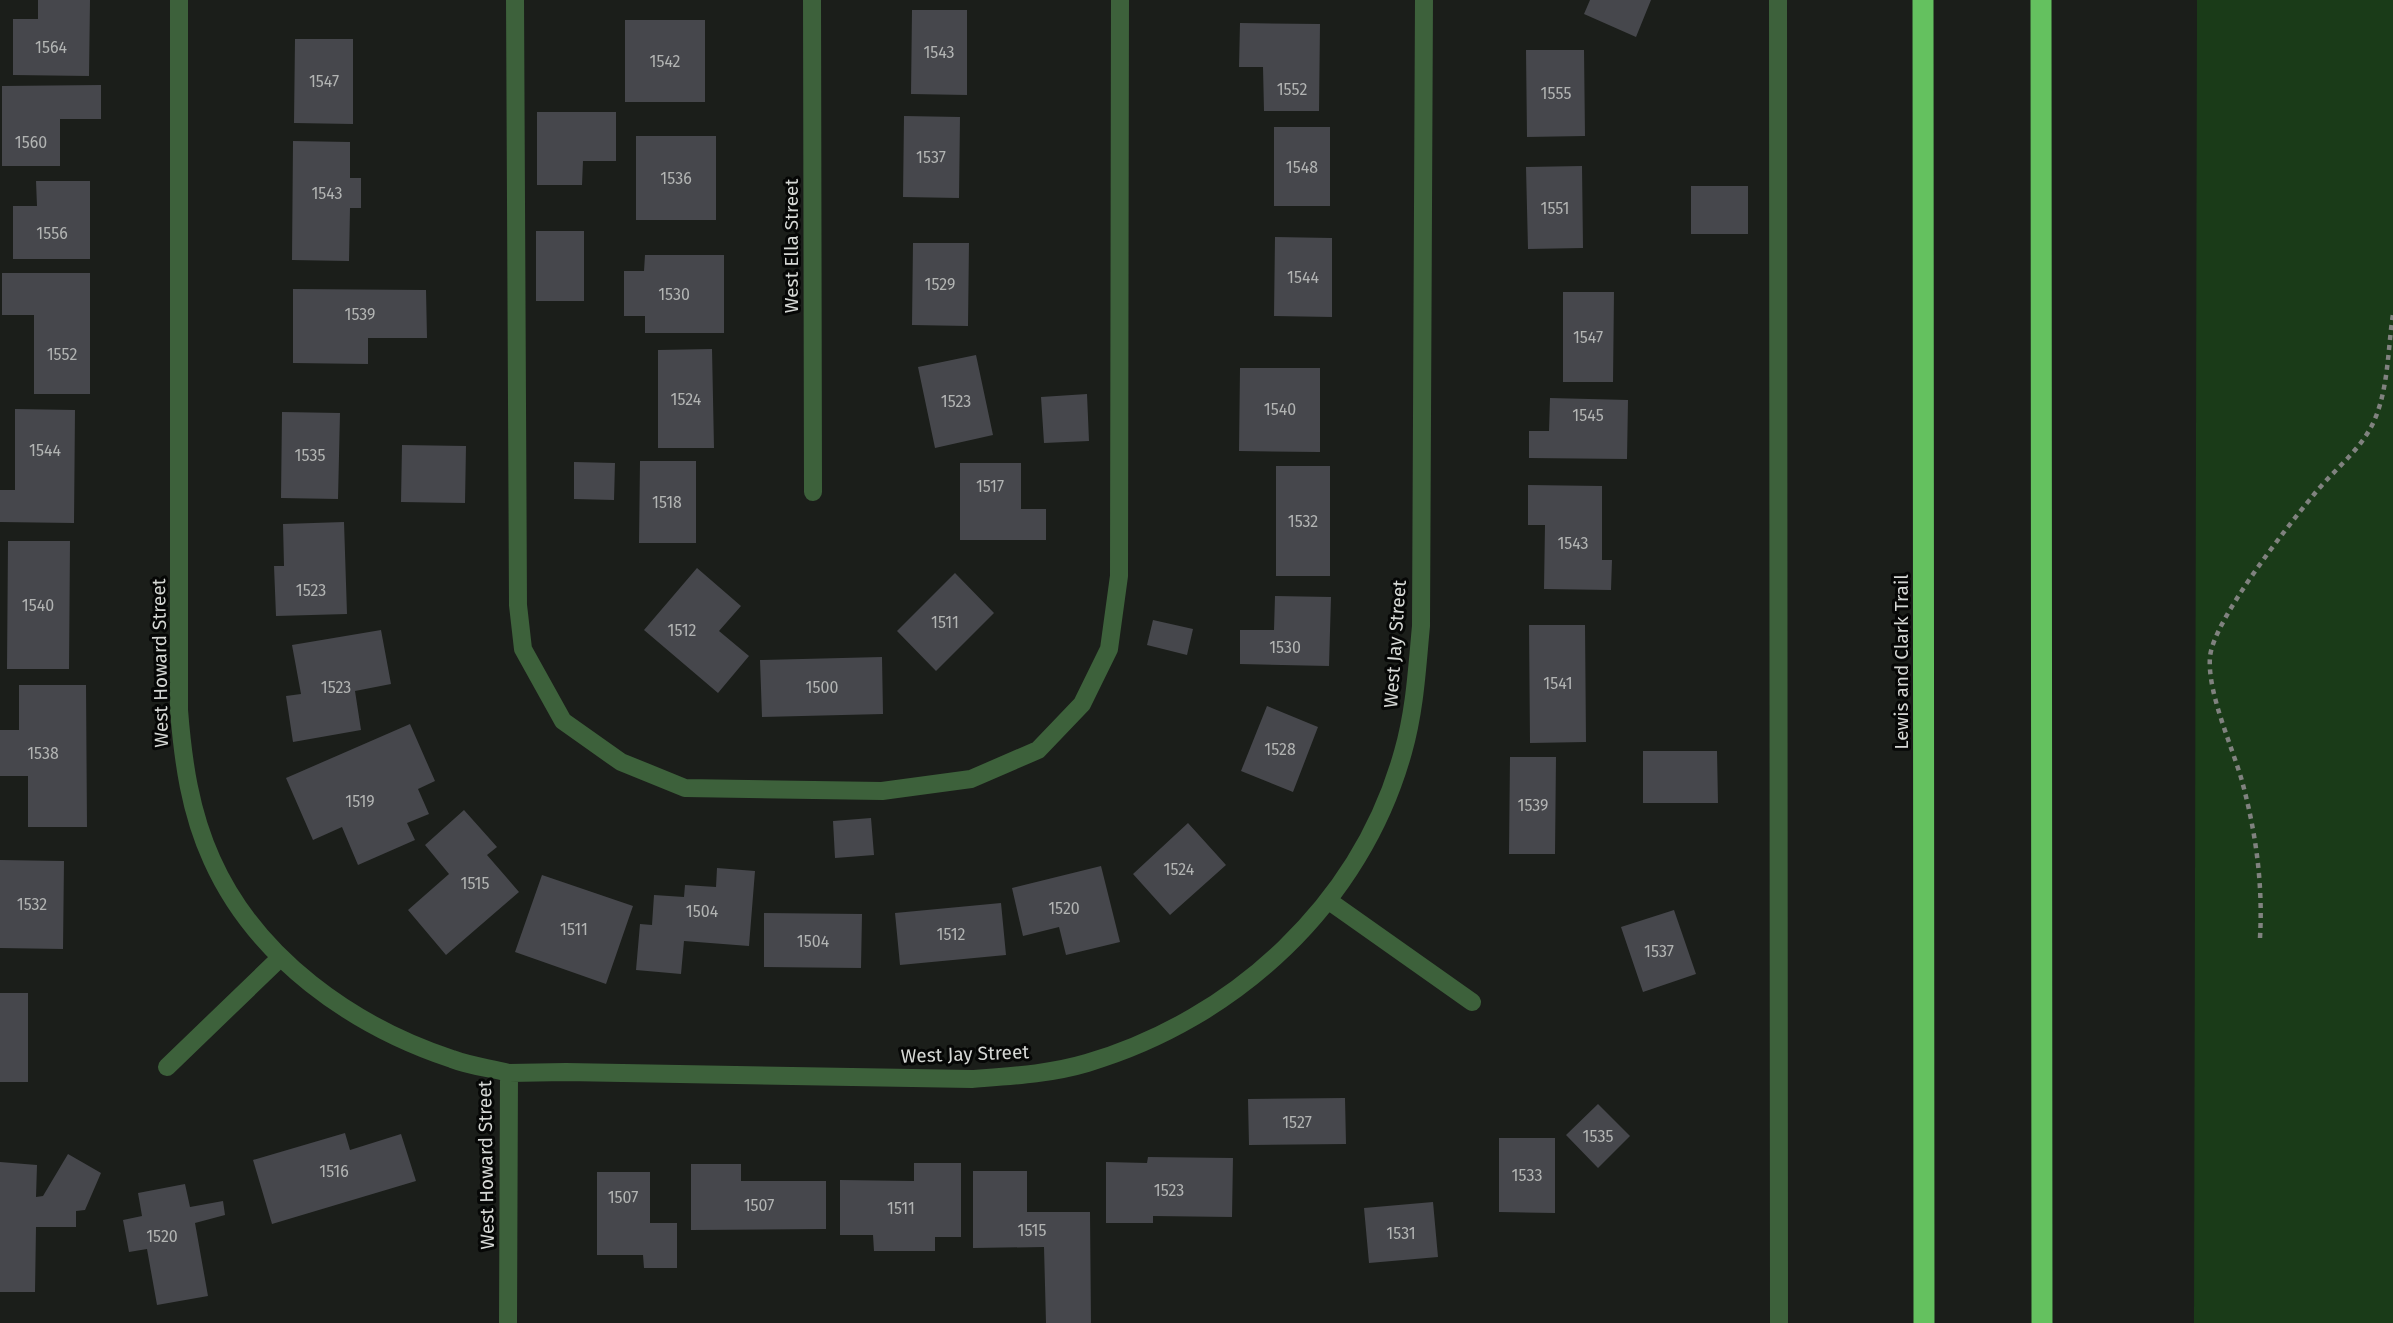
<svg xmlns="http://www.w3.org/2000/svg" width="2393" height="1323" font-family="'Fira Sans',sans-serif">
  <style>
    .green { fill: #1a3b18 }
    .building { fill: #46474c }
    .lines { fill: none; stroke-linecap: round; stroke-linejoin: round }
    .path { stroke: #80827f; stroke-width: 4.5; stroke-dasharray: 5 5; stroke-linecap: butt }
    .minor { stroke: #3d613b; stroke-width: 18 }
    .highway { stroke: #64c15f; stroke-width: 21 }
    .labels { text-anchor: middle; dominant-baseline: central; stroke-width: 6; stroke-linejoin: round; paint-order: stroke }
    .number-label { font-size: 16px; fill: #b2b4b3 }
    .street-label { font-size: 19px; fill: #d6d8d5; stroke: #060706 }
  </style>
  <rect width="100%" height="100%" fill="#1b1e1a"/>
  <path class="green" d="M2197,0H2393V1323H2194Z"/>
  <path class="building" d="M38,0H90L89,76L13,75V19H38Z
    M1590,0H1651L1636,37L1584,14Z
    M912,10H967V95L911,94Z
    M625,20H705V102H625Z
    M1240,23L1320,24L1319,111H1264L1263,67H1239Z
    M295,39H353V124L294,123Z
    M1526,50H1584L1585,136L1527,137Z
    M101,85V119H60V166H2V86Z
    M537,112H616V161H583L582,185H537Z
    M904,116L960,117L959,198L903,197Z
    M1274,127H1330V206H1274Z
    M636,136H716V220H636Z
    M293,141L350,142V178H361V208H350L349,261L292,260Z
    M1582,166L1583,248L1528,249L1526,167Z
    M36,181H90V259H13V206H37Z
    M1691,186H1748V234H1691Z
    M536,231H584V301H536Z
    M1275,237L1332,238V317L1274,316Z
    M913,243H969L968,326L912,325Z
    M645,255H724V333H645V316H624V271H644Z
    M2,273H90V394H34V315H2Z
    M293,289L426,290L427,338H368V364L293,363Z
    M1563,292H1614L1613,382H1563Z
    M712,349L714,448H658V350Z
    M976,355L993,435L935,448L918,367Z
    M1240,368H1320V452L1239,451Z
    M1087,394L1089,441L1044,443L1041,397Z
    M1550,398L1628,400L1627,459L1529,458V431H1549Z
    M15,409L75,410L74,523L0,522V490H15Z
    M282,412L340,413L338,499L281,498Z
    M402,445L466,446L465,503L401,502Z
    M640,461H696V543H639Z
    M574,462L615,463L614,500L574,499Z
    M960,463H1021V509H1046V540H960Z
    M1276,466H1330V576H1276Z
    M1528,485L1602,486V560H1612L1611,590L1544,589L1545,525H1528Z
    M344,522L347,614L276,616L274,566H284L283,524Z
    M8,541H70L69,669H7Z
    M697,568L741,606L719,631L749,656L718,693L644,630Z
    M955,573L994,613L936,671L897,631Z
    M1275,596L1331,597L1329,666L1240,664V630H1274Z
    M1153,620L1193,629L1187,655L1147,645Z
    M1529,625H1585L1586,742L1530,743Z
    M381,630L391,684L355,691L361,730L293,742L286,696L301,694L292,645Z
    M882,657L883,714L762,717L760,660Z
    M19,685H86L87,827H28V776H0V730H19Z
    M1267,706L1318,727L1293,792L1241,771Z
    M410,724L435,781L418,789L429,814L407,823L415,840L358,865L342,827L313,840L286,778Z
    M1643,751H1717L1718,803H1643Z
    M1510,757H1556L1555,854H1509Z
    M464,810L497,847L487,855L519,892L446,955L408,910L449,874L425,845Z
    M871,818L874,855L835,858L833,821Z
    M1188,823L1226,865L1170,915L1133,874Z
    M0,860L64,861L63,949L0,948Z
    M1101,866L1120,942L1066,955L1059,927L1023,936L1012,888Z
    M717,868L755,871L749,946L684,941L681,974L636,970L640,924L652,925L654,895L684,897L685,885L716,887Z
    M542,875L633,906L606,984L515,952Z
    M1001,903L1006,955L900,965L895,913Z
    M1674,910L1696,974L1643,992L1621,927Z
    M764,913L862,914L861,968L764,967Z
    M0,993H28V1082H0Z
    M1345,1098L1346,1144L1249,1145L1248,1099Z
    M1598,1104L1630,1136L1598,1168L1566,1135Z
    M345,1133L350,1150L401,1134L416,1181L272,1224L253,1160Z
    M1499,1138H1555V1213L1499,1212Z
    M68,1154L101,1173L85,1210L76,1211V1227H36L35,1292H0V1162L37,1165L36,1197L43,1196Z
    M1148,1157L1233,1158L1232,1217L1153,1216V1223H1106V1162L1147,1163Z
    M914,1163H961V1237H935V1251H874L873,1235H840V1180L914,1181Z
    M691,1164H741V1181H826V1229L691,1230Z
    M973,1171H1027V1212H1090L1091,1323H1046L1044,1247L973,1248Z
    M597,1172H650V1223H677V1268H644L643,1255H597Z
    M185,1184L190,1207L223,1201L225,1215L195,1223L208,1296L157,1305L147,1249L129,1252L123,1220L142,1216L138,1193Z
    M1433,1202L1438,1257L1369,1263L1364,1208Z"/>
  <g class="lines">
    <path class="path" d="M2260,938C2263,884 2256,833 2242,781C2232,746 2207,692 2210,657C2213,621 2286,528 2312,497C2328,476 2350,459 2365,437C2389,403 2387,353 2393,314"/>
    <path class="minor" d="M179,0V710C183,761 190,812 212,860C256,958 352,1026 452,1059C470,1066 490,1068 509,1073L508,1323
      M515,0L518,605L523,649L563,721L621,762L685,788L882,791L971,779L1038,750L1082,704L1109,649L1119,576L1120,0
      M812,0L813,492
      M1778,0L1779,1323
      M1329,901L1472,1002
      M167,1067L280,958
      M509,1073L566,1072L972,1079C1011,1076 1050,1074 1087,1063C1236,1019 1361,903 1403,752C1415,710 1417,668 1421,626L1424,0"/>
    <path class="highway" d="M1923,0L1924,1323
      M2041,0L2042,1323"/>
  </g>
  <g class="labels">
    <g class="number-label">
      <text x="51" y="47">1564</text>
      <text x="939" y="52">1543</text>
      <text x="665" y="61">1542</text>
      <text x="324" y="81">1547</text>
      <text x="1292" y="89">1552</text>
      <text x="1556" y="93">1555</text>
      <text x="31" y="142">1560</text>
      <text x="931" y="157">1537</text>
      <text x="1302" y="167">1548</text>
      <text x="676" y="178">1536</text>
      <text x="327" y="193">1543</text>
      <text x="1555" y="208">1551</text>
      <text x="52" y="233">1556</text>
      <text x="1303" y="277">1544</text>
      <text x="940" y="284">1529</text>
      <text x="674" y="294">1530</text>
      <text x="360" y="314">1539</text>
      <text x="1588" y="337">1547</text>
      <text x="62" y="354">1552</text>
      <text x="686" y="399">1524</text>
      <text x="956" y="401">1523</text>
      <text x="1280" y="409">1540</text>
      <text x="1588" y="415">1545</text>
      <text x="45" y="450">1544</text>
      <text x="310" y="455">1535</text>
      <text x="990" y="486">1517</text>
      <text x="667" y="502">1518</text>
      <text x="1303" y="521">1532</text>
      <text x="1573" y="543">1543</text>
      <text x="311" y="590">1523</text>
      <text x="38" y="605">1540</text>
      <text x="945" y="622">1511</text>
      <text x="682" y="630">1512</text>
      <text x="1285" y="647">1530</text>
      <text x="1558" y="683">1541</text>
      <text x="336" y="687">1523</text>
      <text x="822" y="687">1500</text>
      <text x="1280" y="749">1528</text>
      <text x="43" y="753">1538</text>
      <text x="360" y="801">1519</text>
      <text x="1533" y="805">1539</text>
      <text x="1179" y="869">1524</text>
      <text x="475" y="883">1515</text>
      <text x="32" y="904">1532</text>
      <text x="1064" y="908">1520</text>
      <text x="702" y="911">1504</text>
      <text x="574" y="929">1511</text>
      <text x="951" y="934">1512</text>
      <text x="813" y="941">1504</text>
      <text x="1659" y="951">1537</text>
      <text x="1297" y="1122">1527</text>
      <text x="1598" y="1136">1535</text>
      <text x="334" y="1171">1516</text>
      <text x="1527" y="1175">1533</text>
      <text x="1169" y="1190">1523</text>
      <text x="623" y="1197">1507</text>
      <text x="759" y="1205">1507</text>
      <text x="901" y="1208">1511</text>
      <text x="1032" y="1230">1515</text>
      <text x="1401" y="1233">1531</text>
      <text x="162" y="1236">1520</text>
    </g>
    <g class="street-label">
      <text transform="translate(791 246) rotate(-90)">West Ella Street</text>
      <text transform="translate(1395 644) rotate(-86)">West Jay Street</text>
      <text transform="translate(1901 662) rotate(-90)">Lewis and Clark Trail</text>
      <text transform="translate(160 663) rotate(-91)">West Howard Street</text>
      <text transform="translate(965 1054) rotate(-2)">West Jay Street</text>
      <text transform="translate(486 1165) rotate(-91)">West Howard Street</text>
    </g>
  </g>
</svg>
